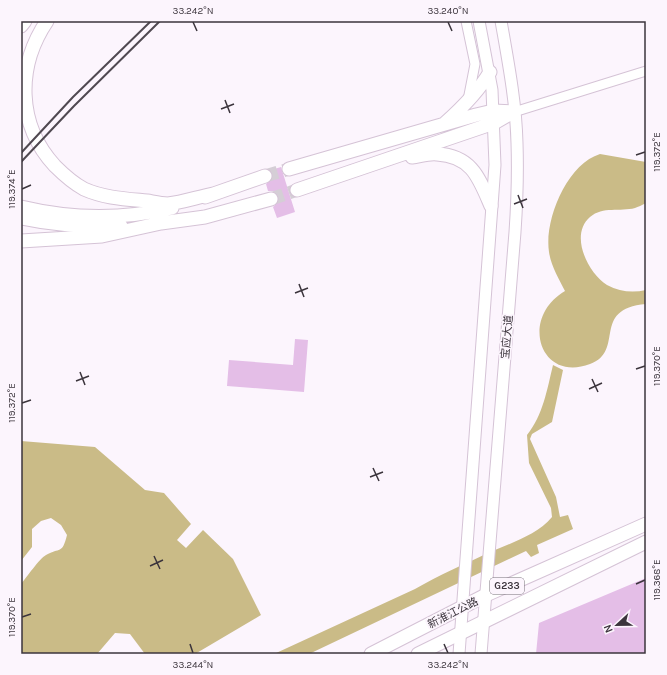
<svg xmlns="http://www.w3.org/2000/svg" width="667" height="675" font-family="Karla,'Noto Sans SC',sans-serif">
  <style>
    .water { fill: #cabb87 }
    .building { fill: #e4bee7 }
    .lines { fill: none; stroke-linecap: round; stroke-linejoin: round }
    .highway-tunnel { stroke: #d5ced6; stroke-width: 13; stroke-dasharray: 13 6; stroke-linecap: butt }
    .minor-casing { stroke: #d5c3d6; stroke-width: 11 }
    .major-casing { stroke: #d5c3d6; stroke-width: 13 }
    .highway-casing { stroke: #d5c3d6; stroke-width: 15 }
    .minor { stroke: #fff; stroke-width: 9 }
    .major { stroke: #fff; stroke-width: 11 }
    .highway { stroke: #fff; stroke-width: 13 }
    .rail { stroke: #504951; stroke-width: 2 }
    .ticks { fill: none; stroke: #3b343c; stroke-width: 1.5 }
    .labels { text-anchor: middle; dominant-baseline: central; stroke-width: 3.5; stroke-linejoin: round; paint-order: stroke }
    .shield { fill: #fcf5fd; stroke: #756e76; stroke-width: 1 }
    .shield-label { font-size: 10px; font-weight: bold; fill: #3b343c }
    .street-label { font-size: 11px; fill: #3b343c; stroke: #fcf5fd }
    .neatline { fill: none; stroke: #3b343c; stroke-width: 1.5 }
    .ticks-label { font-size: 10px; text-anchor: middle; fill: #3b343c }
  </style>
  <rect width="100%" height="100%" fill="#fcf5fd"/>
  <path class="water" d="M600,154L646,162V203C642,205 638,207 635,208C620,212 603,206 590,217C569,235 588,273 607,285C620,292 633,293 646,290V304C590,309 626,351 590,364C540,383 519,318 565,291C559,279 551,266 549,252C544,220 567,164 600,154Z
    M553,365L563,370L552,422L532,434L530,439L556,497L560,517L568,515L573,529L537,545L539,553L531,557L526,551L309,654H274L415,589C439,575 465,564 490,552C511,543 537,535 552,517L551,508L529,463L527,435C543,415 547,390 553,365Z
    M21,441L95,447L145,490L164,493L191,524L177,540L186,548L203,530L233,559L261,615L195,654H145L130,634L115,633L97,654H21V584C27,577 39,559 46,555C60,547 62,555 67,535L61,525L51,518L41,521L32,529V547L21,561Z"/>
  <path class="building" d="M281,167L295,212L277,218L273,207L279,201V197L273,191H268L266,184L273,178L271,170Z
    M295,339L308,340L304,392L227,386L229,360L293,365Z
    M646,578V654H536L539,623Z"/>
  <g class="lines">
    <path class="highway-tunnel" d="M265,176L289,169
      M271,199L297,190"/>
    <g class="minor-casing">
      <path id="minor" d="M466,21L475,64L468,100
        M514,112L646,71"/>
    </g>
    <g class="major-casing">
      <path id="major" d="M459,654L495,165L492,90L479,21
        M481,654L515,232C517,203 518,173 517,143C516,102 508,61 501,21"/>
    </g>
    <g class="highway-casing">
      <path id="highway" d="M47,21C16,67 17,125 55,166C64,175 73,183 84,189C104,198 126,199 147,201C153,202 161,204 168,204C183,202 198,197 213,194
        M21,26L25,21
        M445,123C462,108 478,92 490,72
        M412,157C420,156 429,153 437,154C472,156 479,178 491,206
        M289,169L476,115L493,111L514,112
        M297,190L494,123L513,112
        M205,197L265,176
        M21,207C71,219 121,220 172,208
        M21,218C54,225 87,227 121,226
        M21,241L102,236L161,223L205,217L271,199
        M371,654L486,595L646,524
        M418,654L646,542"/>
    </g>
    <use href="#minor" class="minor"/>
    <use href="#major" class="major"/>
    <use href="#highway" class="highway"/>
    <path class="rail" d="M21,153L73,97L151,21
      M21,162L74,106L160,21"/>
  </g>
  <path class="ticks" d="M193,22L197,31M448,22L452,31M225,100L230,113M221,109L234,104M636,155L645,152M22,189L31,185M518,195L523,208M514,204L527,199M299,284L304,297M295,293L308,288M636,369L645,366M80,372L85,385M592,379L598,392M76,381L89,376M589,389L602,383M22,403L31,400M373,468L379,481M370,477L383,472M154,556L160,569M150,566L163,560M636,584L645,580M22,617L31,614M190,644L193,653M444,644L448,653"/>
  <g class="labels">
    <rect class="shield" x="490" y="578" width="34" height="16" rx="3"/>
    <g class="shield-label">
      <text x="507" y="586">G233</text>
    </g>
    <g class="street-label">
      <text transform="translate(507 337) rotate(-85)">宝应大道</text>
      <text transform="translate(453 613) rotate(-27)">新淮江公路</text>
    </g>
  </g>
  <rect width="667" height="675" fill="none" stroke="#fcf5fd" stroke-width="44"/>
  <g transform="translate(617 625) rotate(248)" stroke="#fcf5fd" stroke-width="3" paint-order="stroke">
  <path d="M0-3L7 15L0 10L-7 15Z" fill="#3b343c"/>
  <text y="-6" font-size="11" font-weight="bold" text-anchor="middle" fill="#3b343c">N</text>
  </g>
  <rect x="22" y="22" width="623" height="631" class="neatline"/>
  <g class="ticks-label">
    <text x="193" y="14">33.242°N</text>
    <text x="448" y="14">33.240°N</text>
    <text transform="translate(656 152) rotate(-90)" y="4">119.372°E</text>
    <text transform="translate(11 189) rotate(-90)" y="4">119.374°E</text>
    <text transform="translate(656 366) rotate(-90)" y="4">119.370°E</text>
    <text transform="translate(11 403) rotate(-90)" y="4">119.372°E</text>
    <text transform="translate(656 580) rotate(-90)" y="4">119.368°E</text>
    <text transform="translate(11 617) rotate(-90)" y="4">119.370°E</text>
    <text x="193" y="668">33.244°N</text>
    <text x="448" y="668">33.242°N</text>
  </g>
</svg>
